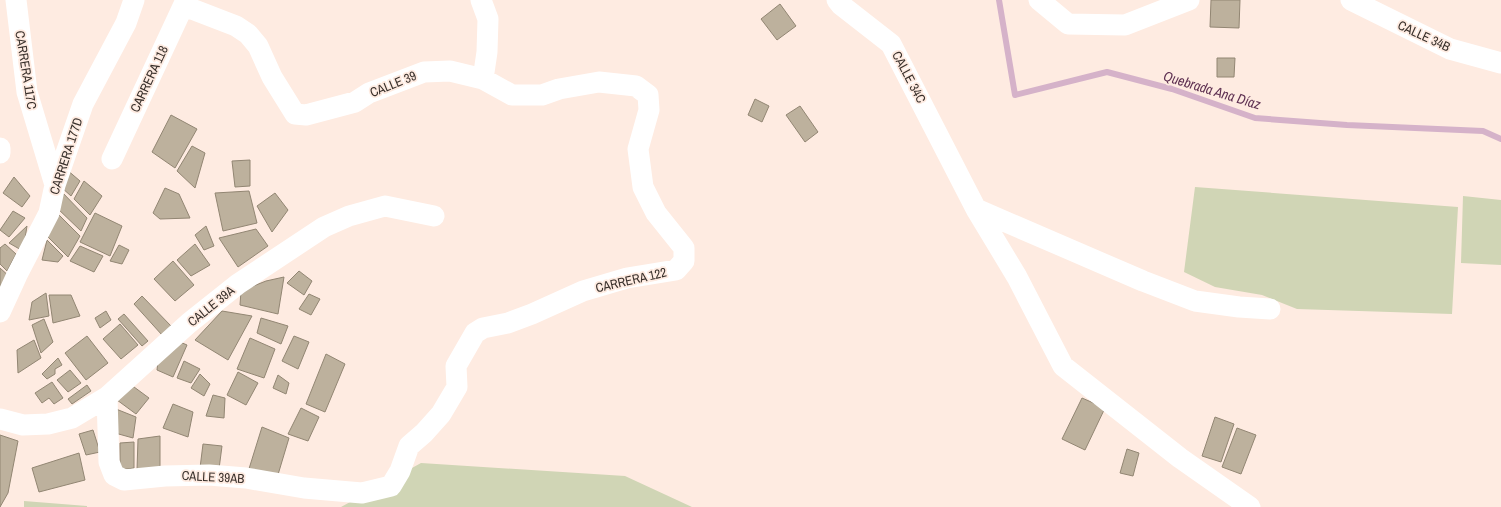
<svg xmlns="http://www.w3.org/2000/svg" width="1501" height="507" font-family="'Archivo Narrow',sans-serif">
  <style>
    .green { fill: #d0d5b5 }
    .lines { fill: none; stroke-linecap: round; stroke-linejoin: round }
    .stream { stroke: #d5b2c9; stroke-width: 6 }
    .building { fill: #bdb19d; stroke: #928673 }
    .minor { stroke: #fff; stroke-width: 21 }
    .labels { text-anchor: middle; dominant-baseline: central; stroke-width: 3.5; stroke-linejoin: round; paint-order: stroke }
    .street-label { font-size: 13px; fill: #39302b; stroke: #feebe1 }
    .water-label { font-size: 14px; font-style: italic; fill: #5e3051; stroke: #feebe1 }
  </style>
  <rect width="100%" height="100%" fill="#feebe1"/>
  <path class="green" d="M1195,187L1458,207L1452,314L1297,309L1262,295L1215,287L1184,272Z
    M1463,196L1501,200V265L1461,263Z
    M421,463L625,476L692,507H341Z
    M24,501L87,506V507H24Z"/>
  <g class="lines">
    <path class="stream" d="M999,0L1015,95L1107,72L1172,89L1255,118L1347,125L1483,131L1501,139"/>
  </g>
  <path class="building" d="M1211,0H1240L1239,28L1210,27Z
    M780,4L796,26L777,40L761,19Z
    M1217,58H1235L1234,77H1217Z
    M755,99L769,106L762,122L748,115Z
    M800,106L818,132L805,142L786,115Z
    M171,115L197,129L175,168L152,152Z
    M192,146L205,153L195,188L177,171Z
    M250,160V186L235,187L232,161Z
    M66,169L80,181L71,196L61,187Z
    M14,177L30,196L22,207L3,193Z
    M84,181L102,196L90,215L74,199Z
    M165,188L179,194L190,218L160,219L153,213Z
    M61,191L87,218L81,231L56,207Z
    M249,191L257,223L223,231L215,193Z
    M275,193L288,210L272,232L257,206Z
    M13,211L25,218L9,237L0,230Z
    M56,212L80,236L68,257L48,237Z
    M95,213L122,226L110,256L80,242Z
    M27,226L23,251L9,243Z
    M206,226L214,246L204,250L195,235Z
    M256,229L268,246L238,267L219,238Z
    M47,240L63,256L58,262L42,260Z
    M5,244L16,254L7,271L0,264V248Z
    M195,244L210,265L191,276L177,260Z
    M119,245L129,250L122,264L110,261Z
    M80,246L103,256L94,272L70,261Z
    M173,261L194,285L175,301L154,279Z
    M0,268L10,277L0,291Z
    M299,271L312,281L304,295L287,283Z
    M284,277L278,314L240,305L241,291L266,281Z
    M46,293L49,316L29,320L32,302Z
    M309,294L320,299L311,315L299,309Z
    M49,295H71L80,316L53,323Z
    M142,296L171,326L162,335L134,304Z
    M106,311L111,320L100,328L95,318Z
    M222,311L252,316L228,360L195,340Z
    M124,314L148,341L142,346L118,319Z
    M261,318L288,326L281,344L257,333Z
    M44,319L53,342L41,353L32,325Z
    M120,324L138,345L121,359L103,339Z
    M87,336L108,363L86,380L65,353Z
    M294,336L309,342L298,369L282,361Z
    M250,338L275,349L264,378L237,369Z
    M173,339L187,345L173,377L157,370L159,352Z
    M34,340L41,358L18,373L17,350Z
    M326,354L345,364L325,412L306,404Z
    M58,358L62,365L55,369V374L47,379L42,374Z
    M184,361L200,369L191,383L177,378Z
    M70,370L81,383L68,392L57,380Z
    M238,372L258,383L246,405L227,395Z
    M200,374L210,384L204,396L191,388Z
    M278,375L289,383L286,394L273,388Z
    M52,382L63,398L54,404L49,398L42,403L35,393Z
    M130,384L149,398L136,414L117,400Z
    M87,385L91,391L72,404L68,399Z
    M213,395L225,398L224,418L206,416Z
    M1082,398L1105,408L1085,450L1062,439Z
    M173,404L193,412L188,437L163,428Z
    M301,408L319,417L308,441L288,434Z
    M116,409L136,417L133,438L115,433Z
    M1215,417L1234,424L1221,462L1202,456Z
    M262,427L289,438L277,478L248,472Z
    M1237,428L1256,435L1241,474L1222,467Z
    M93,430L100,452L86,455L79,434Z
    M0,435L18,441L8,493L0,507Z
    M160,436V469L137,470L138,439Z
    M134,442V468L120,470V443Z
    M203,444L222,446L219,469L200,468Z
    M1127,449L1139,453L1133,476L1120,473Z
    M79,453L85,480L39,492L32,468Z"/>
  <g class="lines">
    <path class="minor" d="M16,0L27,92L55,185
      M481,0L488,19L487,52L483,79
      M837,0L841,5L891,44L976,209L1017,277L1063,366L1180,458L1250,507
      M1039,0L1068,24L1125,25L1189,0
      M1351,0L1450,49L1501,63
      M0,153V148
      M112,159L186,0
      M976,209L1143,281L1195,301L1239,307L1270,309
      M0,312L17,275L49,213L55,185L83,104L126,23L134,0
      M107,397L109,462L114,475L124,480L165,476L209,475L246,478L304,488L362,493L391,486L400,471L409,446L424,433L441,414L457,387L456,366L475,333L483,328L508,323L532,314L583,291L627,278L676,270L684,261V248L656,213L643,187L638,149L649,110L648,95L636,86L599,82L559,89L542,95H512L483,79L450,71L424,72L369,93L355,102L306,115L295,114L272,77L258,46L248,34L236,26L184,6
      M0,419L23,425L48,424L72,418L107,397L189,323L238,284L324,227L349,216L385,206L434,216"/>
  </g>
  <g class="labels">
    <g class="street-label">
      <text transform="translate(1424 36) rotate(25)">CALLE 34B</text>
      <text transform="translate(26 70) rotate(81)">CARRERA 117C</text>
      <text transform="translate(909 77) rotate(62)">CALLE 34C</text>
      <text transform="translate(149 79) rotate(-65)">CARRERA 118</text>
      <text transform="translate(393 84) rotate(-22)">CALLE 39</text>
      <text transform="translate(66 156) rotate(-72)">CARRERA 177D</text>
      <text transform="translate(631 280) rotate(-13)">CARRERA 122</text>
      <text transform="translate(211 306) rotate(-39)">CALLE 39A</text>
      <text transform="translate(213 477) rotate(3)">CALLE 39AB</text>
    </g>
    <g class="water-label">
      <text transform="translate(1212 90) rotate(17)">Quebrada Ana Díaz</text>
    </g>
  </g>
</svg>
